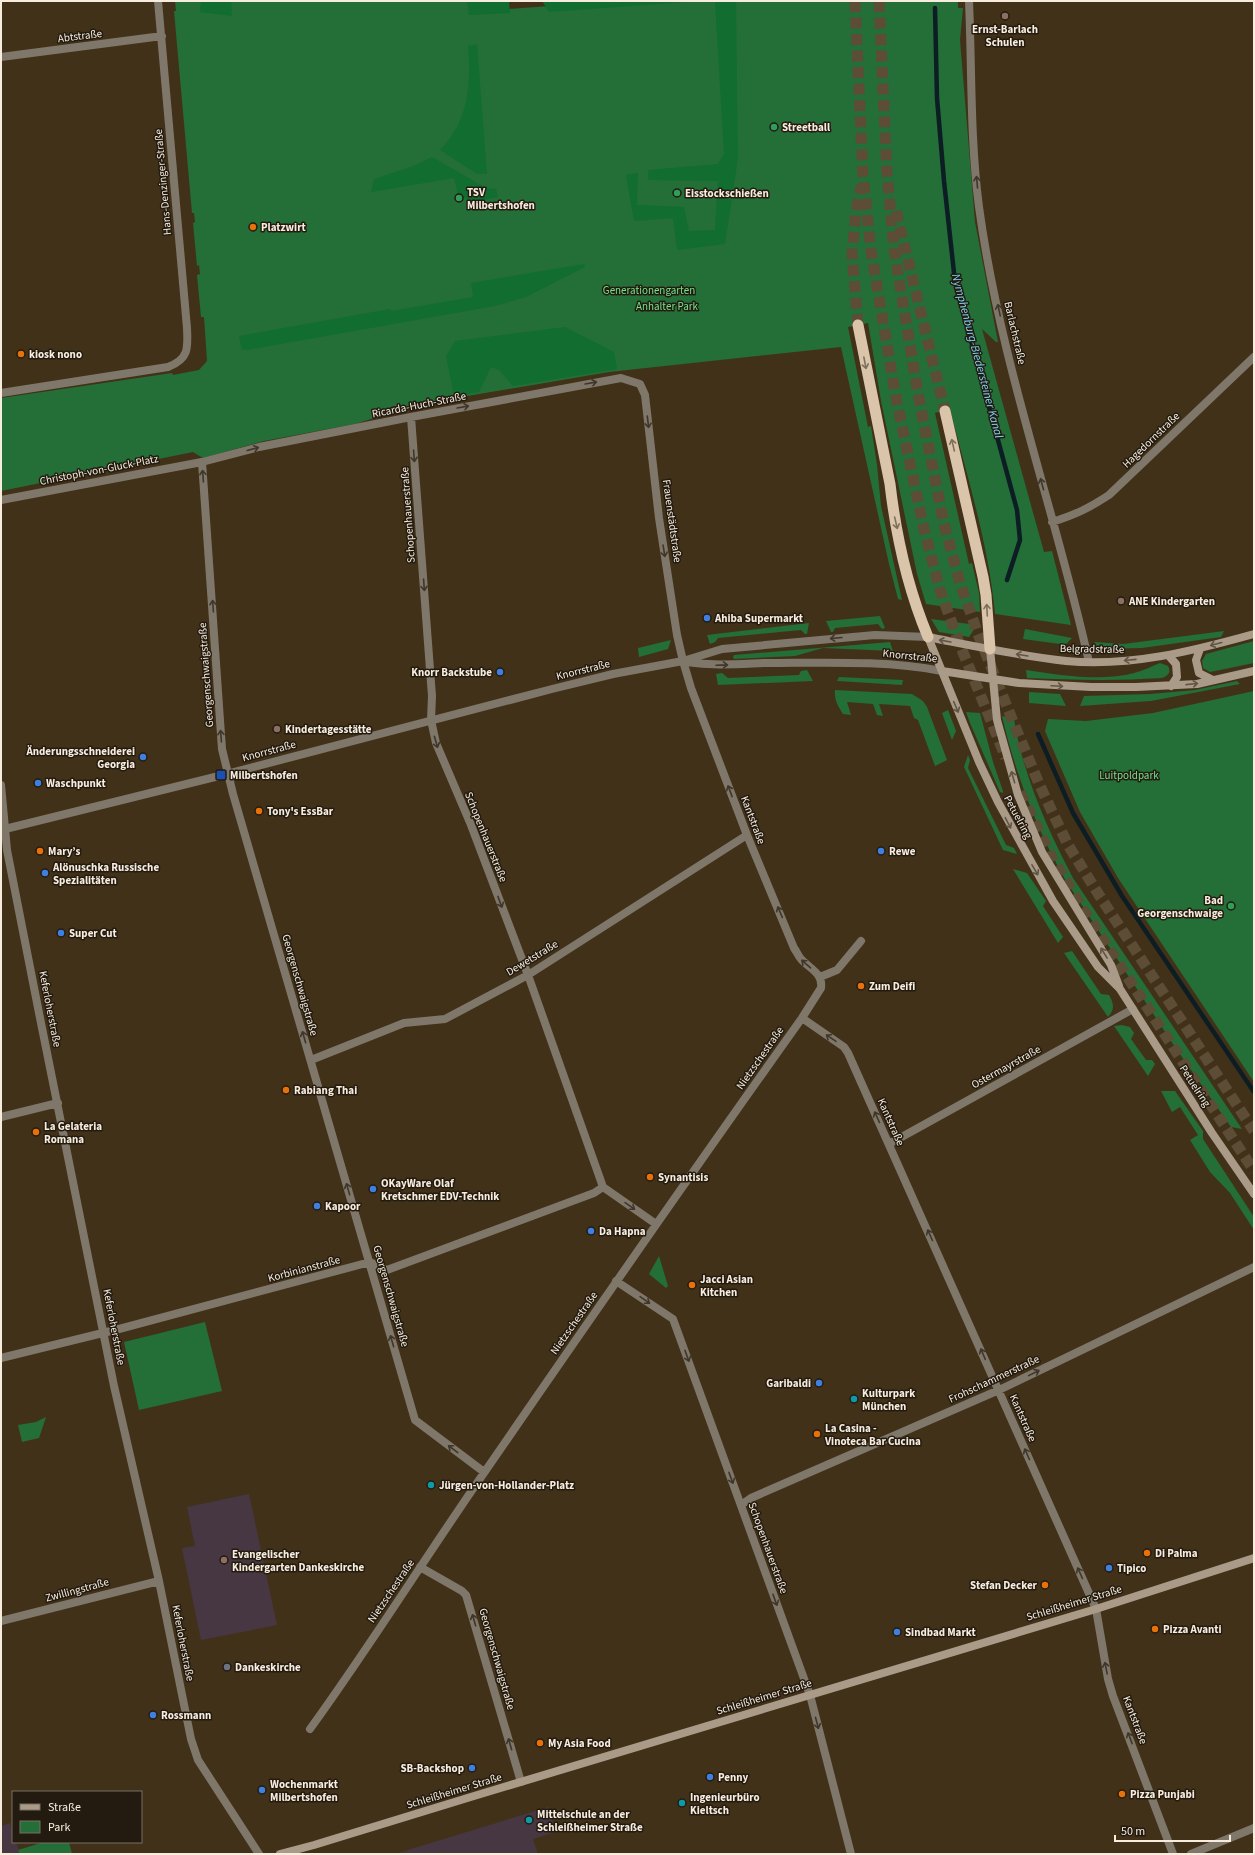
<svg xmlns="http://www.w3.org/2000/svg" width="1255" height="1855" font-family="'Source Sans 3',sans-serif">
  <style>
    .education { fill: #473742 }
    .green { fill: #246e38 }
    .forest { fill: #116d30 }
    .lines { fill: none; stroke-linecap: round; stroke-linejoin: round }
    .stream { stroke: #0d1d24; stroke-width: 4.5 }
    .trunk-tunnel { stroke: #5d4d36; stroke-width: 11; stroke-dasharray: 11 5.5; stroke-linecap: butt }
    .minor { stroke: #80776b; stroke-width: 8 }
    .tertiary { stroke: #80776b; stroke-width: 8 }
    .secondary { stroke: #aa9b89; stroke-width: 8 }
    .trunk { stroke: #dac4aa; stroke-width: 11 }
    .oneway { stroke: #3f372b }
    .oneway2 { stroke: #7e705d }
    .oneway3 { stroke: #605546 }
    .education-dot { fill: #8d6e63; stroke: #231b10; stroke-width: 1.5 }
    .leisure-dot { fill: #2e9e5b; stroke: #231b10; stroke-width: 1.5 }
    .food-dot { fill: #e8710a; stroke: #231b10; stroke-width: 1.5 }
    .shop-dot { fill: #3f7fe0; stroke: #231b10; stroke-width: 1.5 }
    .transit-dot { fill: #1a4fb4; stroke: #231b10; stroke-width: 1.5 }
    .culture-dot { fill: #0f9aa8; stroke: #231b10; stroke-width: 1.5 }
    .worship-dot { fill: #6b7280; stroke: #231b10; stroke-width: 1.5 }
    .labels { text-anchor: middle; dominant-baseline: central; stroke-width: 3; stroke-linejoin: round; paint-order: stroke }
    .poi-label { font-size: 11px; font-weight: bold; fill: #f7ecdd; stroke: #231b10; text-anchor: start }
    .street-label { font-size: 11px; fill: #f7ecdd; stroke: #231b10 }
    .park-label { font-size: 11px; fill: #76e18d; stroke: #231b10 }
    .water-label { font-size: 12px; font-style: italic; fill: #81d4f4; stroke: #231b10 }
  </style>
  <rect width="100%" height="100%" fill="#423119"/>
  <path class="education" d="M249,1494L277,1625L201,1640L182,1548L195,1546L187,1507Z
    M548,1807L556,1832L533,1839L538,1854H395Z
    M10,1823L13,1833V1842H16L20,1854H1V1826Z"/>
  <path class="green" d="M175,1H492L494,10L621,1H958V8H963L960,40L975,222L998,342H996L982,329L1044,552L1052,551L1071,625L995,614C989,546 967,476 950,409L935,413L969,564L972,563L979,593L980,612L926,604L917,574L881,401L868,323L848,327L868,427L871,426L877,465L881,506L902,600L898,599L889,564L841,347L609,372L397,408L384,410V415L355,424L264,441L203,458L193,452L1,491V398L172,373L173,375L199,370L207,361L204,317H201L197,275L200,274L199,265L197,266L193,223L195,222L194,213H192L174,11H176Z
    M880,616L885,628L882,629L878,624L835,628L833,632H831L826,621Z
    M931,619L977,625L969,637L939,632Z
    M809,623L807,634H805L801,630L718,638L715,642L710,644L707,635Z
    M1025,629L1072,638L1066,644H1060L1023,639Z
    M1224,631L1221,637L1142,648L1099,649L1094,642L1123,644Z
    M671,640L668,649L639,657L638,648Z
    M1254,641V663L1210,672L1203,668L1202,661L1206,654Z
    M890,642L893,651L823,648L795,656L734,659L733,657L734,655Z
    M1160,663L1168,666C1171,672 1169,675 1162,678C1117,681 1072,680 1027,678L1026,670C1059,675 1102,682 1134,673C1143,671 1152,666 1160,663Z
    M807,670L813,681L718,685L716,674L722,673L728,678L799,675L801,671Z
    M839,677L903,680L902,685L837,681Z
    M1237,681L1240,684L1151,701L1080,706L1084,696L1150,694L1195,690Z
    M835,690L912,694L923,701L927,707L947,760L935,766L918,720L914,718L910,706L879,704L883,716L877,715L873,704L847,702L851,715L843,714C838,706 834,700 835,690Z
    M1254,691V1082L1118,878L1080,812L1045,731L1048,719L1086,721L1153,713Z
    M1029,692L1060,694L1066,706L1029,703Z
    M948,710L956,731L952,740L942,713Z
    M966,712L980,713L993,762L1003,791V793L1000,792L970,723Z
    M1002,716L1014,719C1023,775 1047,828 1073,878L1242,1129L1231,1127L1175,1047L1066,881C1037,830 1015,773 1002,716Z
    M968,755L970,760L968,768L1006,845L1014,848L1017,854L1003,850L964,767Z
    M1013,869L1027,873L1046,901L1043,906L1063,937L1058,943Z
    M1072,951L1101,994L1109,995C1114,1004 1115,1009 1108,1017L1064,953Z
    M1122,1025L1130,1027L1134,1033L1131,1039L1146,1060H1152L1155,1064L1148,1076L1114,1026Z
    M1161,1091H1175L1203,1131V1139L1254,1217V1230L1230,1193L1210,1172L1190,1140L1198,1135L1180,1107L1172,1112Z
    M659,1256L668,1286L666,1288L649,1274Z
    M205,1322L222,1391L139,1410L124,1342Z
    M46,1417L39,1438L22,1442L18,1425L36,1422Z
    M44,1842H69L72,1854H20L18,1850Z"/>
  <path class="forest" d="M201,1H231L232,16L200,12Z
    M467,1H509L510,13L469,15Z
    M542,1H700L549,12Z
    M715,1H736L738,158L725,244L677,250L673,218L634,221L626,175L638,173L637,205L684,207L689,231L715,230L718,181L648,180V170L718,164L724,154Z
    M477,44L487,174H477L440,150C469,121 471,84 468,46Z
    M432,157L486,188L496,189L498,197L472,202L458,194L454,178L371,192L374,179L416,165Z
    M584,264L585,267L526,297L495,306L247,350H242L239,336L390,309L391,311L473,297L471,283Z
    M565,327L614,352L617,369L513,386L499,370L491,367L479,392L454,396L446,356L455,341Z"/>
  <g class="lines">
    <path class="stream" d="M935,8L937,98L944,181L955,282L1017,510L1020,540L1007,580
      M1038,734L1073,813L1122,896L1254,1092"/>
    <path class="trunk-tunnel" d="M855,1L863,176L871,251L896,398L924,529L940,590L958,640L1006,758
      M879,1L887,173L894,249L918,394L944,524L960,583L978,634L1014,724L1040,786L1068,845L1099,895L1254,1131
      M896,211L945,411
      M858,325L852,253L856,212L861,186
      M1020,792L1051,856L1081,906L1254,1171"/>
    <path class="minor" d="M969,1C972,70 970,139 979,207C1000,362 1055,510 1089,662
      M1,57L162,36
      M1,393L168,367C189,359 188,348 187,328L158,1
      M411,417L432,696L431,720L436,743L471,825L528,975L603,1187L656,1224
      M202,462L222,749L233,794L415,1420L484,1472
      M1,500L202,462L259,447L411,417L621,378L640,384L645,395L659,518L677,635L683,661L691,688L747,835L794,948C797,952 798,956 801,959C810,969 823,973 821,988L802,1018C695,1168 590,1319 486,1470C426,1556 371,1645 310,1729
      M1052,522C1075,515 1089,508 1109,495L1254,357
      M1,785L7,850L39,1013L114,1386L159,1581L191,1739L198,1760L259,1854
      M820,977L837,970L861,941
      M802,1018L844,1047L848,1053L1096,1609L1108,1679L1113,1696L1173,1854
      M311,1060L404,1023L445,1019L528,975L747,835
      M1,1117L58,1103
      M889,1144L1133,1009
      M616,1281L673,1319L810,1695L851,1854
      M1,1358L119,1329L370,1262L387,1270L594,1193L603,1187
      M741,1505L751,1498L999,1390L1254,1267
      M420,1567L462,1591L466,1595L521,1782
      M1,1621L159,1581
      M1191,1854L1254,1828"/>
    <path class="tertiary" d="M686,662C714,666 738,664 765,663C824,663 884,660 942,671
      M1,830L227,774L552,689L613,674L683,661L722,649L875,635L928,637"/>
    <path class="secondary" d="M928,637L979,762L998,802L1053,901L1098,967L1120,989L1212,1133L1254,1194
      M928,637C974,646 1020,656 1066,661C1130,667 1193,651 1254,634
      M990,649L997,720L1018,795L1042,852L1111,965L1119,986
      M1200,649L1196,660L1199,673L1213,680
      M1169,656L1176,664L1177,677L1171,686
      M942,671L1019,683L1091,687H1136L1197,684L1254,671
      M280,1854L314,1845L474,1796L1096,1609L1254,1558"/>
    <path class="trunk" d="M858,325L890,484C896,536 908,589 928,637
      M945,411L983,577L986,595L990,649"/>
  </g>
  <defs><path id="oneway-shaft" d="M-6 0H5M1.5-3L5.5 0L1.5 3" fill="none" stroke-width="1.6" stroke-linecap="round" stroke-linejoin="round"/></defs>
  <g class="oneway">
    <use href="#oneway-shaft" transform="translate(977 182) rotate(-95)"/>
    <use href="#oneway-shaft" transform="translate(999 310) rotate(-102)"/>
    <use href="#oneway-shaft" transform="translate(591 383) rotate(-10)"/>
    <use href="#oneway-shaft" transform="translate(463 407) rotate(-10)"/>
    <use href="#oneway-shaft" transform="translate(648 422) rotate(83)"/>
    <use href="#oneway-shaft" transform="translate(253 449) rotate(-15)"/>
    <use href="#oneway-shaft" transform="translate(414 456) rotate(86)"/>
    <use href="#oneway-shaft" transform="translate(203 476) rotate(-94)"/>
    <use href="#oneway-shaft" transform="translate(1042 484) rotate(-105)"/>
    <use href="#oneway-shaft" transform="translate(664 551) rotate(81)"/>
    <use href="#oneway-shaft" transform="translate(424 585) rotate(86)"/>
    <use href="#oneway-shaft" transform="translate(213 606) rotate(-94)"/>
    <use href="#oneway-shaft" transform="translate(836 638) rotate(175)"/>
    <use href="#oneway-shaft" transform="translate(722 665) rotate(-2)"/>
    <use href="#oneway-shaft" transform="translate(221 736) rotate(-94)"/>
    <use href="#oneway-shaft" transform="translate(436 742) rotate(74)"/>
    <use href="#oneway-shaft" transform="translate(730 791) rotate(-111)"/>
    <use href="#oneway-shaft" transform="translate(500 902) rotate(69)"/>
    <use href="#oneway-shaft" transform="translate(780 912) rotate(-113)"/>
    <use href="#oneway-shaft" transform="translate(806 964) rotate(-139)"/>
    <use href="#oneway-shaft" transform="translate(304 1037) rotate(-106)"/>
    <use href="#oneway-shaft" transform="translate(831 1038) rotate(-146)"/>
    <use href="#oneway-shaft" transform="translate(877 1117) rotate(-114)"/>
    <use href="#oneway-shaft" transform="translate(348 1189) rotate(-106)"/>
    <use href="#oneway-shaft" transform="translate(630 1206) rotate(35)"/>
    <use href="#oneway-shaft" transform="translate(930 1235) rotate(-114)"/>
    <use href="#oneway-shaft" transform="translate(645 1300) rotate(35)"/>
    <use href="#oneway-shaft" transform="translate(392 1341) rotate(-106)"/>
    <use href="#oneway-shaft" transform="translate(983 1354) rotate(-113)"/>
    <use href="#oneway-shaft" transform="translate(687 1356) rotate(70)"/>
    <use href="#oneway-shaft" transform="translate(1034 1373) rotate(-26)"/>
    <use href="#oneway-shaft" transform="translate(453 1449) rotate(-143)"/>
    <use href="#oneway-shaft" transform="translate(1027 1454) rotate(-114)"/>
    <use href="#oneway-shaft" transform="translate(731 1478) rotate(70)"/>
    <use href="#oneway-shaft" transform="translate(1080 1573) rotate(-114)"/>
    <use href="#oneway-shaft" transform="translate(775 1600) rotate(70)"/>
    <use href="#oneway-shaft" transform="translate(474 1620) rotate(-106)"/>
    <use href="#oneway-shaft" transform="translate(1106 1668) rotate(-101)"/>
    <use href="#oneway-shaft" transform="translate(817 1723) rotate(75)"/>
    <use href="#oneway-shaft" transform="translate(1130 1738) rotate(-111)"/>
    <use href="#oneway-shaft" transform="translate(510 1744) rotate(-106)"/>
  </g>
  <g class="oneway2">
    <use href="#oneway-shaft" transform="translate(865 363) rotate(79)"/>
    <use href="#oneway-shaft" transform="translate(953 445) rotate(-103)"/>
    <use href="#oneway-shaft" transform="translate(896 523) rotate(77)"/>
    <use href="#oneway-shaft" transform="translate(987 610) rotate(-93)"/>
  </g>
  <g class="oneway3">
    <use href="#oneway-shaft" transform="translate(945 641) rotate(-170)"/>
    <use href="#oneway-shaft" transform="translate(1216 644) rotate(165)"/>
    <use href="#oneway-shaft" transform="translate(1022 655) rotate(-171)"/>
    <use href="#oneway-shaft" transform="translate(1130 660) rotate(174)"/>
    <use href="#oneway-shaft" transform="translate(1192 684) rotate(-6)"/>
    <use href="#oneway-shaft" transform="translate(1057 686) rotate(3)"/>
    <use href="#oneway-shaft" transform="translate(956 707) rotate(67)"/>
    <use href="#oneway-shaft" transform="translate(1013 777) rotate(-106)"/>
    <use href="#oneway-shaft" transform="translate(1008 823) rotate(62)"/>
    <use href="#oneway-shaft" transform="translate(1035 870) rotate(60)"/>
    <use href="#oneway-shaft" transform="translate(1104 953) rotate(-122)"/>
  </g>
  <g class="education-dot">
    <circle cx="1005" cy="16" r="4"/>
    <circle cx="1121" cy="601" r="4"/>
    <circle cx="277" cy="729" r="4"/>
    <circle cx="224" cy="1560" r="4"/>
  </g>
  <g class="leisure-dot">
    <circle cx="774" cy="127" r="4"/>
    <circle cx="677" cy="193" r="4"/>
    <circle cx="459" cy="198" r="4"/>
    <circle cx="1231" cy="906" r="4"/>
  </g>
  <g class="food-dot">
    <circle cx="253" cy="227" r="4"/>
    <circle cx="21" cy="354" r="4"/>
    <circle cx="259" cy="811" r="4"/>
    <circle cx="40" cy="851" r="4"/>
    <circle cx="861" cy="986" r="4"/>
    <circle cx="286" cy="1090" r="4"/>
    <circle cx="36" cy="1132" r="4"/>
    <circle cx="650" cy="1177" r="4"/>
    <circle cx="692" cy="1285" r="4"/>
    <circle cx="817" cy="1434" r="4"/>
    <circle cx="1147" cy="1553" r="4"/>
    <circle cx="1045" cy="1585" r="4"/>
    <circle cx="1155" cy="1629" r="4"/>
    <circle cx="540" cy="1743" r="4"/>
    <circle cx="1122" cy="1794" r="4"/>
  </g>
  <g class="shop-dot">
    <circle cx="707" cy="618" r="4"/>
    <circle cx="500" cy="672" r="4"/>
    <circle cx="143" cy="757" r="4"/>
    <circle cx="38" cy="783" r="4"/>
    <circle cx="881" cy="851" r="4"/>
    <circle cx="45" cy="873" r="4"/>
    <circle cx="61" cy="933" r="4"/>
    <circle cx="373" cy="1189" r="4"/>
    <circle cx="317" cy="1206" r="4"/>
    <circle cx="591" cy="1231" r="4"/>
    <circle cx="819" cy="1383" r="4"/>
    <circle cx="1109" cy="1568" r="4"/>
    <circle cx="897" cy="1632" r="4"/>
    <circle cx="153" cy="1715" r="4"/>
    <circle cx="472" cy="1768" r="4"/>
    <circle cx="710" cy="1777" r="4"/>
    <circle cx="262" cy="1790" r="4"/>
  </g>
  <rect class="transit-dot" x="216" y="770" width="10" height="10" rx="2"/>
  <g class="culture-dot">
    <circle cx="854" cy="1399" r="4"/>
    <circle cx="431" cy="1485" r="4"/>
    <circle cx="682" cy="1803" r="4"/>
    <circle cx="529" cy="1820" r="4"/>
  </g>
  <circle class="worship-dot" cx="227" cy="1667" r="4"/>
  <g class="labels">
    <g class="poi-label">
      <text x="1005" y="29" text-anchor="middle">Ernst-Barlach<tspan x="1005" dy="13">Schulen</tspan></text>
      <text x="782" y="127">Streetball</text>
      <text x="467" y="192">TSV<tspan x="467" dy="13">Milbertshofen</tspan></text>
      <text x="685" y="193">Eisstockschießen</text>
      <text x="261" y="227">Platzwirt</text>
      <text x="29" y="354">kiosk nono</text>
      <text x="1129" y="601">ANE Kindergarten</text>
      <text x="715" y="618">Ahiba Supermarkt</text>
      <text x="492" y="672" text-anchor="end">Knorr Backstube</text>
      <text x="285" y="729">Kindertagesstätte</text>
      <text x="135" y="751" text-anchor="end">Änderungsschneiderei<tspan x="135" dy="13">Georgia</tspan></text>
      <text x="230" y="775">Milbertshofen</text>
      <text x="46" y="783">Waschpunkt</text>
      <text x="267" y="811">Tony's EssBar</text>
      <text x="48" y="851">Mary’s</text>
      <text x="889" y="851">Rewe</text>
      <text x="53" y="867">Alönuschka Russische<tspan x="53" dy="13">Spezialitäten</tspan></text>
      <text x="1223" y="900" text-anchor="end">Bad<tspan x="1223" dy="13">Georgenschwaige</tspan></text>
      <text x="69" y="933">Super Cut</text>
      <text x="869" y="986">Zum Deifi</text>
      <text x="294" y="1090">Rabiang Thai</text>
      <text x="44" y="1126">La Gelateria<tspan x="44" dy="13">Romana</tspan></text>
      <text x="658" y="1177">Synantisis</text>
      <text x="381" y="1183">OKayWare Olaf<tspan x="381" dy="13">Kretschmer EDV-Technik</tspan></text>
      <text x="325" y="1206">Kapoor</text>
      <text x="599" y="1231">Da Hapna</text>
      <text x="700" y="1279">Jacci Asian<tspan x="700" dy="13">Kitchen</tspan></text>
      <text x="811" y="1383" text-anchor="end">Garibaldi</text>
      <text x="862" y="1393">Kulturpark<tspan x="862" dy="13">München</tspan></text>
      <text x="825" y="1428">La Casina -<tspan x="825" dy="13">Vinoteca Bar Cucina</tspan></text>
      <text x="439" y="1485">Jürgen-von-Hollander-Platz</text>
      <text x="1155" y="1553">Di Palma</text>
      <text x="232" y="1554">Evangelischer<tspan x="232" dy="13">Kindergarten Dankeskirche</tspan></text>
      <text x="1117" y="1568">Tipico</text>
      <text x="1037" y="1585" text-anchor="end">Stefan Decker</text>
      <text x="1163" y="1629">Pizza Avanti</text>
      <text x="905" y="1632">Sindbad Markt</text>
      <text x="235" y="1667">Dankeskirche</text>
      <text x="161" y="1715">Rossmann</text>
      <text x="548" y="1743">My Asia Food</text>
      <text x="464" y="1768" text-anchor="end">SB-Backshop</text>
      <text x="718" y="1777">Penny</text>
      <text x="270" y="1784">Wochenmarkt<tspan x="270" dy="13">Milbertshofen</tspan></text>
      <text x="1130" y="1794">Pizza Punjabi</text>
      <text x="690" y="1797">Ingenieurbüro<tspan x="690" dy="13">Kieltsch</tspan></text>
      <text x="537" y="1814">Mittelschule an der<tspan x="537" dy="13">Schleißheimer Straße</tspan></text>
    </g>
    <g class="street-label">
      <text transform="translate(80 36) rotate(-7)">Abtstraße</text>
      <text transform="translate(163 182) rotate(-95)">Hans-Denzinger-Straße</text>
      <text transform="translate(1015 333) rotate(77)">Barlachstraße</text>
      <text transform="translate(419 405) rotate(-11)">Ricarda-Huch-Straße</text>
      <text transform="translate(1151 440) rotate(-44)">Hagedornstraße</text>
      <text transform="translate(99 470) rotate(-11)">Christoph-von-Gluck-Platz</text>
      <text transform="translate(408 515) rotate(-94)">Schopenhauerstraße</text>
      <text transform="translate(672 521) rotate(82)">Frauenstädtstraße</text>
      <text transform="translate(1092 649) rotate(1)">Belgradstraße</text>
      <text transform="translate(910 656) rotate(6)">Knorrstraße</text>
      <text transform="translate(583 670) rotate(-14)">Knorrstraße</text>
      <text transform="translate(206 675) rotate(-94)">Georgenschwaigstraße</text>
      <text transform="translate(269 751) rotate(-15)">Knorrstraße</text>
      <text transform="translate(1018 817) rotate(62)">Petuelring</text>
      <text transform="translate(753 820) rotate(69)">Kantstraße</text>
      <text transform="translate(486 837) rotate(68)">Schopenhauerstraße</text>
      <text transform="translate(532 958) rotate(-31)">Dewetstraße</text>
      <text transform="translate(300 985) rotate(74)">Georgenschwaigstraße</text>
      <text transform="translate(50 1009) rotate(79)">Keferloherstraße</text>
      <text transform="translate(760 1058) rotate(-55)">Nietzschestraße</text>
      <text transform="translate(1006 1067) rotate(-29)">Ostermayrstraße</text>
      <text transform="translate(1195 1086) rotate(57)">Petuelring</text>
      <text transform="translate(891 1122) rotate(66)">Kantstraße</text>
      <text transform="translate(304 1269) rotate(-15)">Korbinianstraße</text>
      <text transform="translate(391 1296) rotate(74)">Georgenschwaigstraße</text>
      <text transform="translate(574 1323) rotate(-55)">Nietzschestraße</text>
      <text transform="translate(114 1327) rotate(79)">Keferloherstraße</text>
      <text transform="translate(994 1379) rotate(-25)">Frohschammerstraße</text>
      <text transform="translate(1023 1418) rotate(66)">Kantstraße</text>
      <text transform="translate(768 1548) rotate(70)">Schopenhauerstraße</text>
      <text transform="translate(77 1590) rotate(-15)">Zwillingstraße</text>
      <text transform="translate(391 1591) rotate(-56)">Nietzschestraße</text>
      <text transform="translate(1074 1603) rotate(-17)">Schleißheimer Straße</text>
      <text transform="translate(183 1643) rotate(79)">Keferloherstraße</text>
      <text transform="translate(497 1659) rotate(74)">Georgenschwaigstraße</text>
      <text transform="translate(764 1697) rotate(-17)">Schleißheimer Straße</text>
      <text transform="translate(1135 1720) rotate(69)">Kantstraße</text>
      <text transform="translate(454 1791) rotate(-17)">Schleißheimer Straße</text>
    </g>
    <g class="park-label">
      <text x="649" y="290">Generationengarten</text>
      <text x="667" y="306">Anhalter Park</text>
      <text x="1129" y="775">Luitpoldpark</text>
    </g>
    <g class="water-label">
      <text transform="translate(977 356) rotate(75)">Nymphenburg-Biedersteiner Kanal</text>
    </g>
  </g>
  <rect width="1255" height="1855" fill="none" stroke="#f7ecdd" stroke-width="4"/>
  <rect x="12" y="1791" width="130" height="52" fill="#231b10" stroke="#786f62"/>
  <rect x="20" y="1804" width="20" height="6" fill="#aa9b89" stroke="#786f62"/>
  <text x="48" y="1811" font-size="12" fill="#f7ecdd">Straße</text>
  <rect x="20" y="1821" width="20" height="12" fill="#246e38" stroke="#786f62"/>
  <text x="48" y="1831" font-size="12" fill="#f7ecdd">Park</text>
  <path d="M1115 1835v6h115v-6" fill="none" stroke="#f7ecdd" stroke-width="2"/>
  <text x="1121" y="1835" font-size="12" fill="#f7ecdd" stroke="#231b10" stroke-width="3" paint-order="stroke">50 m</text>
</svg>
